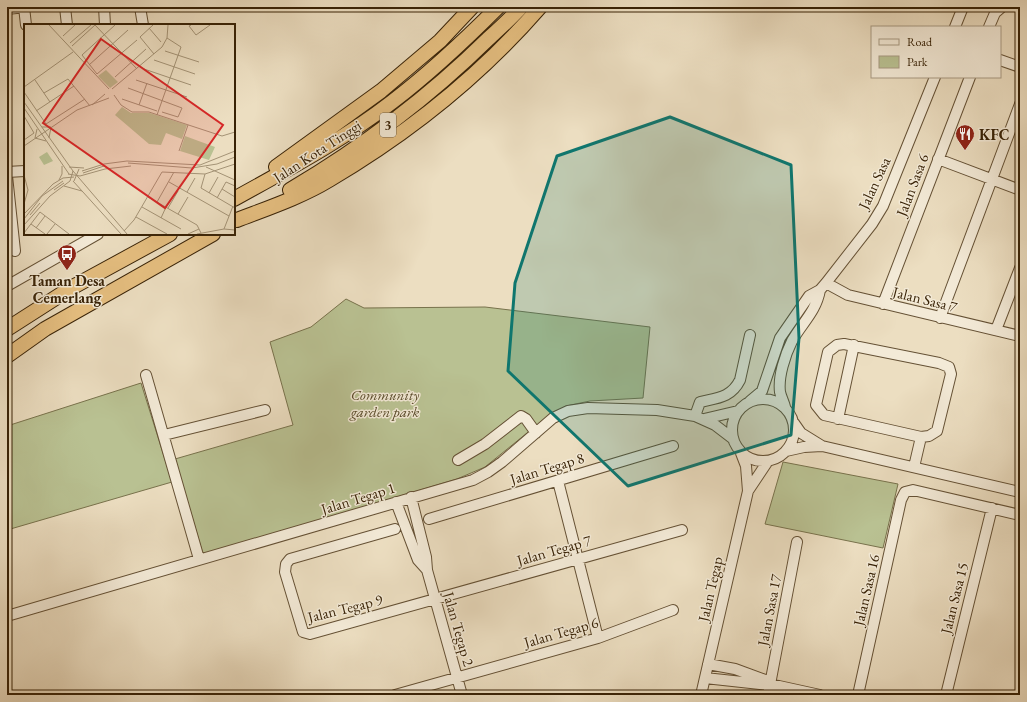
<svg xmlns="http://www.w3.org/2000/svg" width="1027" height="702" font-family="'EB Garamond',serif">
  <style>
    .green { fill: #b9c192; stroke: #78724c }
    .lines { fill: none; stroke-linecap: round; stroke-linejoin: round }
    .minor-casing { stroke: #655135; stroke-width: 12 }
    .highway-casing { stroke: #382206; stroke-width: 16 }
    .minor { stroke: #f3ead7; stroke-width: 10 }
    .highway { stroke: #e6bf80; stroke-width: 14 }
    .marked { fill: #0f766e; fill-opacity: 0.2; stroke: #0f766e; stroke-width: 3; stroke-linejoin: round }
    .labels { text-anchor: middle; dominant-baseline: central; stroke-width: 3; stroke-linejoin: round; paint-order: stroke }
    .shield { fill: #f3ead7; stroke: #705e45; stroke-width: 1 }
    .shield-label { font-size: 14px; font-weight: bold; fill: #382206 }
    .poi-label { font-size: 15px; font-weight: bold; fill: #382206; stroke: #f3ead7; text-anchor: start }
    .street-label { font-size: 15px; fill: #382206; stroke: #f3ead7 }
    .park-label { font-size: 15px; font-style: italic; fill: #584a29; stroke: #f3ead7 }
    .inset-road { fill: none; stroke: #a49376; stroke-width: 1 }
    .view { fill: #d62828; fill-opacity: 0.15; stroke: #d62828; stroke-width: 2 }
    .inset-edge { fill: none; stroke: #382206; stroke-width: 2 }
  </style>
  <rect width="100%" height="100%" fill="#ecdec1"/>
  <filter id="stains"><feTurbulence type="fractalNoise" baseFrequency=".005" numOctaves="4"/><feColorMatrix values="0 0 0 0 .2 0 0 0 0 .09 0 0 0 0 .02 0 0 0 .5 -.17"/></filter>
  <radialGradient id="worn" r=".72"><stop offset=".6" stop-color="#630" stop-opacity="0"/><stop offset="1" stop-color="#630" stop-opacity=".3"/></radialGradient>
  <path class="green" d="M346,299L364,308L485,307L650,327L643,398L590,401L566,406L548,416L485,467L457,479L400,496L364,509L203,554L175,459L293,425L270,342L311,327Z
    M141,383L172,482L7,530V426Z
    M783,462L898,484L883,548L765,524Z"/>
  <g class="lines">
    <g class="minor-casing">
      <path id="minor" d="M24,7L26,25
        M65,7L67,25
        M104,7L105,25
        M140,7L143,25
        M7,9L26,7
        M955,27L963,7
        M989,27L995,13L1002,7
        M1000,60L1020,67
        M938,159L1020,190
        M7,172L25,171
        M7,176L15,251
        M826,283L848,295L1020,336
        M7,286L98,234
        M883,304L970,77
        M940,318L1020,104
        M996,330L1020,268
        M844,344L939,363L949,367L951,374L937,431L929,436L921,437L824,415L816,405L828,352L837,345Z
        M146,375L199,559
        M732 430a31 31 0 1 1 62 0a31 31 0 1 1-62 0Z
        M750,401L762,391L780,338L809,296L820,290L826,283L872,224L883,206L935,77
        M785,407C784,402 781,397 780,392C778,377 785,355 792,341C802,323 816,312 820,290
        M695,416L700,402C717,398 731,398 740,380L750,335
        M704,419L738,411
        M838,419L854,345
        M794,423L801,433L822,446
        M164,435L265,410
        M786,451L804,447L822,446L1020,492
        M458,460L485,444L521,416L526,419L536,433
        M914,467L921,437
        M558,481L598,638
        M748,491L768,461
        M411,497L426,557L427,570L462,695
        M396,502L418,560L427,570
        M429,519L673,446
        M395,529L290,559L286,564L285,572L303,632L310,634L682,530
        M7,616L473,480L488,472L502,462L553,418L568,411L588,408L657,410L695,416L715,425L732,438
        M708,664L735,669L768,681
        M705,678L779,686L820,695
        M395,695L598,638L673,610
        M701,695L748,491L746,466L741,453
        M768,695L797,542
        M858,695L901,500L905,492L913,490L1020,515
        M946,695L992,508"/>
    </g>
    <g class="highway-casing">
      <path id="highway" d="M276,167L381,91L440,41L472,7
        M290,190C361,148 429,97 488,39C499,29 511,18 521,7
        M234,199C288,169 343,140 392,102C430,73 464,41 498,7
        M237,220C268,208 301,197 329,180C407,134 481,75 540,7
        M7,329L71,288L170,234
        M7,356L45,329L213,234"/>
    </g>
    <use href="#minor" class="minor"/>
    <use href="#highway" class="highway"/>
  </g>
  <path class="marked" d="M670,117L791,165L799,338L791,435L628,486L508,371L515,283L557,156Z"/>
  <defs>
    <g id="restaurant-pin" transform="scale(1)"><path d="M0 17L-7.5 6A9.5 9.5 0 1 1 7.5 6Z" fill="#8f2418" stroke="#f3ead7"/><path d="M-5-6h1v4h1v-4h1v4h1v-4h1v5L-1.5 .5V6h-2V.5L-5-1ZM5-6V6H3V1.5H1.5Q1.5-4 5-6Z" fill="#fff"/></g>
    <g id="bus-pin" transform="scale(1)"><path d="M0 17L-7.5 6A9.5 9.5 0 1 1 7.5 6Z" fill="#8f2418" stroke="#f3ead7"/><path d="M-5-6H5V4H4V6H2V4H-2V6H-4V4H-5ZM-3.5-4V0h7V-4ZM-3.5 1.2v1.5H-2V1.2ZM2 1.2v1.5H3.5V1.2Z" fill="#fff"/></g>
  </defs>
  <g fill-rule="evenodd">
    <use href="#restaurant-pin" x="965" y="134"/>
    <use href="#bus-pin" x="67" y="254"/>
  </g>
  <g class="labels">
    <rect class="shield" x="380" y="113" width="16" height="24" rx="3"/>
    <g class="shield-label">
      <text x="388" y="125">3</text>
    </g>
    <g class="poi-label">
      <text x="979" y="134">KFC</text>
      <text x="67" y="280" text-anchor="middle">Taman Desa<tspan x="67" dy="17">Cemerlang</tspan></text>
    </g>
    <g class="street-label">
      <text transform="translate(317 151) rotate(-33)">Jalan Kota Tinggi</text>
      <text transform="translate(874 183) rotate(-65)">Jalan Sasa</text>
      <text transform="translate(912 185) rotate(-69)">Jalan Sasa 6</text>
      <text transform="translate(925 299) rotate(14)">Jalan Sasa 7</text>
      <text transform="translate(547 468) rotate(-17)">Jalan Tegap 8</text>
      <text transform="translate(358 498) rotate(-17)">Jalan Tegap 1</text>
      <text transform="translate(554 550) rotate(-16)">Jalan Tegap 7</text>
      <text transform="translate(710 589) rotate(-77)">Jalan Tegap</text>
      <text transform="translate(866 590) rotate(-77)">Jalan Sasa 16</text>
      <text transform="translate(954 598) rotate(-76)">Jalan Sasa 15</text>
      <text transform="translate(345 608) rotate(-14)">Jalan Tegap 9</text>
      <text transform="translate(769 610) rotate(-79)">Jalan Sasa 17</text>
      <text transform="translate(459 629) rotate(74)">Jalan Tegap 2</text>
      <text transform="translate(561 632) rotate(-16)">Jalan Tegap 6</text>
    </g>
    <g class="park-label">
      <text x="385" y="394">Community<tspan x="385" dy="17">garden park</tspan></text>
    </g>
  </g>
  <g transform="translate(24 24)">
    <rect width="211" height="211" fill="#ecdec1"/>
    <path d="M82,46L94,58L86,64L74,52ZM98,83L107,89H126L163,101L158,115L142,109L137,121L125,120L91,91ZM161,112L191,123L185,136L156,127ZM23,128L29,137L20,141L15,133Z" fill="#b9c192"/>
    <path class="inset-road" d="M25,1L85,65M71,1L113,45M91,1L58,31L73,50L113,16M129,1L116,13L130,30M167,1L165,2L172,11L186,1M125,4L137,18M39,12L51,1M46,19L67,1M48,22L71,1M141,27L175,38M130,36L171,50M65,41L104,6M120,45L167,61M91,53L122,25M11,56L26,78M112,56L163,73M0,63L49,28M104,64L158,84L154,93L138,88M88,65L138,23L143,14L144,1M0,68L22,100L61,75M20,69L44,55L66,82M90,71L97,81L108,88H125L198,112L211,108M98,75L133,87M0,78L49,147L103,210M68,81L81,70M115,81L123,59M0,84L45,150M12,87L50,62M133,91L157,23L143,14M0,92L10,109L0,116M18,103H27L25,114M13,105L11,114L22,117M0,122L53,86L85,74M155,127L164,101M104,139L168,144L193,140L211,133M45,143L60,144M182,143L211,156M58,147L80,140L103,137L176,141L211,127M59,149L80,142M44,150L56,152L81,145L107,142M181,150L177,164L211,184M0,151L4,166L0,180M35,156L38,150V142M49,157L97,210M50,157L55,145M145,158L205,192M40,162L58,167M198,165L211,173M30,166L40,159M163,168L171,154M185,169L194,153M124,173L173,201L177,209M193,174L202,158L211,162M133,178L150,148M118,183L157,205M144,184L154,167M0,190L29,160L39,154L50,153M154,190L164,173M6,191L16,179M112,193L143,210M137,194L142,183M0,195L18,172L39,157M7,200L21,210M0,201L26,172L46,157L49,147M12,204L21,192M200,205L209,182M100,207L110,196L138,148L181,150L211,140M0,209L16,188L45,210M23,210L31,200M164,210L175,205M173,210L200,205L211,206"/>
    <path class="view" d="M77,15L199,101L141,184L19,99Z"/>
    <rect width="211" height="211" class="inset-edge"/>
  </g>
  <rect width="1027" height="702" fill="none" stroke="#ecdec1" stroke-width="24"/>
  <rect x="8" y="8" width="1011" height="686" fill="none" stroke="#382206" stroke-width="2"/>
  <rect x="12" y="12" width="1003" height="678" fill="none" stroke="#382206"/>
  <rect x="871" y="26" width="130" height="52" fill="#f3ead7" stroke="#a89a83"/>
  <rect x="879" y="39" width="20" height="6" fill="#f3ead7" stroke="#a89a83"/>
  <text x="907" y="46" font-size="12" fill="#382206">Road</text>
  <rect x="879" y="56" width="20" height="12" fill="#b9c192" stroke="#a89a83"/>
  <text x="907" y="66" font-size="12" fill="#382206">Park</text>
  <rect width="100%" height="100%" filter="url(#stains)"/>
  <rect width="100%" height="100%" fill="url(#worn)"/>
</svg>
